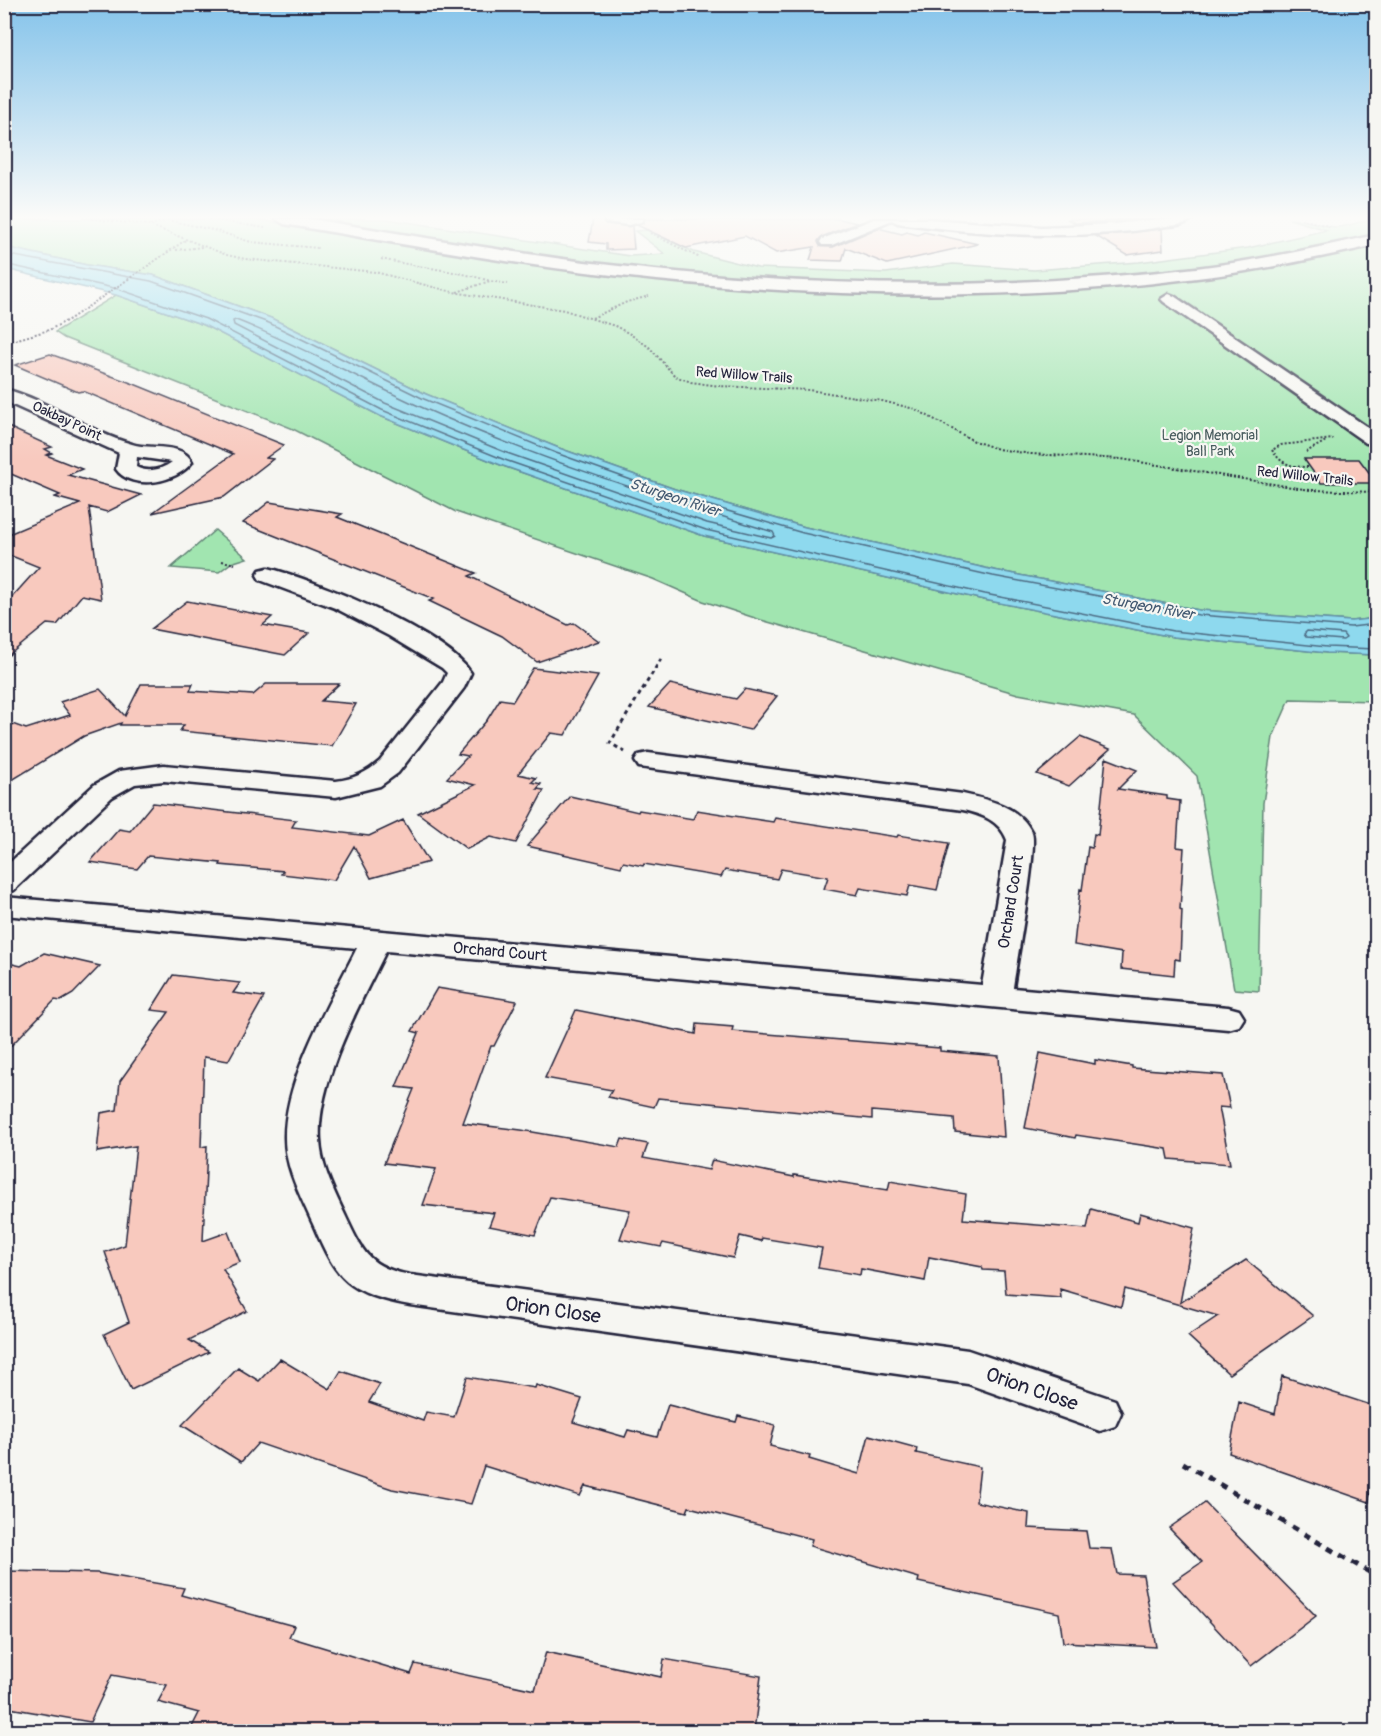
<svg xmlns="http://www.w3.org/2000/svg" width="1381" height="1736" font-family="Pangolin,sans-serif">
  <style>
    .green { fill: #a1e5b0; stroke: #628476; stroke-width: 1.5 }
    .water { fill: #8ed9ee; stroke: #6390a6; stroke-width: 1.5 }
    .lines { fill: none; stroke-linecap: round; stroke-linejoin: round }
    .shore { stroke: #4d6b83; stroke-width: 1.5 }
    .building { fill: #f8c9be; stroke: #22223b; stroke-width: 1.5 }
    .minor-casing { stroke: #22223b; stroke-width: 5 }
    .secondary-casing { stroke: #22223b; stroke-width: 5 }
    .path-far2 { stroke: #22223b; stroke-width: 2; stroke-dasharray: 2 2; stroke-linecap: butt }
    .path-far1 { stroke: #22223b; stroke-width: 3; stroke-dasharray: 4 4; stroke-linecap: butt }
    .path { stroke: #22223b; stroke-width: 5; stroke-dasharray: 7 7; stroke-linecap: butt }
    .minor { fill: #f6f6f2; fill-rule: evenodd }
    .secondary { fill: #f6f6f2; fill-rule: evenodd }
    .labels { text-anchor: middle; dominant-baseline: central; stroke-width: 4.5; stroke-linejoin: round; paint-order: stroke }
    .far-street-label { font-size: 14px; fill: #22223b; stroke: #f6f6f2 }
    .far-park-label { font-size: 14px; fill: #485c5e; stroke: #f6f6f2 }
    .far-water-label { font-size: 15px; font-style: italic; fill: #425971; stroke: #f6f6f2 }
    .street-label { font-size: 16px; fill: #22223b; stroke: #f6f6f2 }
    .near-street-label { font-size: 20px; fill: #22223b; stroke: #f6f6f2 }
  </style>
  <rect width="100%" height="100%" fill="#f6f6f2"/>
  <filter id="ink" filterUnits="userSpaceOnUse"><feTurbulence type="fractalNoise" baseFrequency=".0167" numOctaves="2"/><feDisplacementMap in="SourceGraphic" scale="12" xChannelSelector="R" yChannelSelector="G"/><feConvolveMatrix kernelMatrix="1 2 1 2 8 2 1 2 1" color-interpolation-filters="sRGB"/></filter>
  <g filter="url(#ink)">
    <path class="green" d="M4,219H254L595,273L705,285L851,293L984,294L1099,289L1246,272L1376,246V618L1351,621L1199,610L994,570L805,527L675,489L559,448L426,394L271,318L153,275L87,265L5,247Z
      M303,219H387L630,256L665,254L635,231L647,230L694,252L758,268L886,273L953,264L1034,270L1139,262L1248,248L1327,230L1289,219C1306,219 1319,225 1335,227C1348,228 1363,219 1376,219V235L1281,257L1194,270L1001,285L807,283L658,272L542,257Z
      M116,295L204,325L380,416L503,466L704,536L984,600L1173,637L1327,653L1376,655V701L1290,699L1273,737L1263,803L1259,991L1234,989L1197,776L1134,715L1018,694L761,620L703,601L653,579L456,512L291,428L64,338L55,332Z
      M215,530L247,558L231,563L219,572L171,568Z"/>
    <path class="water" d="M5,247L87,265L153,275L271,318L426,394L559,448L675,489L805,527L994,570L1199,610L1351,621L1376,618V655L1327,653L1173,637L984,600L704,536L503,466L380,416L204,325L116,295L5,269Z"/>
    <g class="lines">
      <path class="shore" d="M4,254L151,281L269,323L424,399L556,453L673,495L803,533L993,576L1199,615L1351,627L1376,624
        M4,264L118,289L206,319L382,410L505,460L706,530L985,594L1173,631L1327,647L1376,649
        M236,320C300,345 359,379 421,407C535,458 654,496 773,532L775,536L771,538L707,523L507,453L385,403L234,325L233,321Z
        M1307,631L1343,634L1346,638L1343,640L1306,637L1304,634Z"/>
    </g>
    <path class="building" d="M593,219H602L606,224L632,226L634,249L606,250V244L589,242Z
      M645,219H840L857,223L821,237L818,241L820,246L833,247L878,228L902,234L907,232L918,235L924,232L978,244L887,264L846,248L842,261L810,260L814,247L776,253L745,236L686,248L637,225L643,223Z
      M1067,219H1142L1075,223Z
      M1162,229L1163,250L1127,255L1096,236Z
      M50,354L134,384L284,445L266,458L273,459L224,497L152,513L233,454L83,391L78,392L15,365Z
      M4,425L52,447L45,449L52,453L46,455L82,469L68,475L141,495L107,512L89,507L101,599L82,595L57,625L47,624L4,659V606L39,567L4,553V536L80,504L55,497L60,495L4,471Z
      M1304,459H1359L1377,483H1321Z
      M269,502L342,514L337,517L476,573L469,576L568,625L574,623L599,641L537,662L502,636L429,601L434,599L243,523Z
      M187,601L272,617L263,625L309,633L285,655L151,629Z
      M533,668L598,676L565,735L551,733L518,774L536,778L532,782L541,784L537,789L544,790L516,843L491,837L467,849L418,813L475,785L447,778L468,756L458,754L487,720L500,699L513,701Z
      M141,684H193L190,691L253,695L266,684H339L321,701L356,704L332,746L180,731L184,725H120L121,723L84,736L4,785V721L26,729L70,715L60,702L100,689L125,716Z
      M670,684L736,699L745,689L777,696L750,730L649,707Z
      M1080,737L1110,749L1069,786L1037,774Z
      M1106,758L1137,770L1118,789L1167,796V799L1180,801L1177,847L1184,848L1180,909L1182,910L1180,960L1175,959L1174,975L1121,969L1122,953L1074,945L1080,889L1082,890L1088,847L1092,848L1094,834L1098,835Z
      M570,796L638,812L639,810L693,819L697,810L773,822L775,818L897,837L898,835L949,843L937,890L910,885L907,896L860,888L857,895L824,889L828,877L781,869L777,879L725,870L721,877L644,864L643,866L623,862L621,867L527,846Z
      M153,803L296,820L292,827L369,836L403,820L429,862L371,878L354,846L334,880L281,874L283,871L220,865L221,863L148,856L137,869L90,862L119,829L130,831Z
      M44,953L100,966L73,994L61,1001L55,1000L4,1053V962L21,966Z
      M173,975L240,983L233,993L264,997L228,1061L204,1057L201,1147L207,1146L203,1241L228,1232L240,1262L223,1269L247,1311L189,1340L209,1352L131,1390L104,1334L129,1322L105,1252L125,1245L136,1146L97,1152L101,1113L117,1110L120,1081L169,1012L151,1010Z
      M437,988L517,1001L494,1046H491L463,1123L521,1130L619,1147L622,1139L648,1144L643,1158L709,1170L712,1160L794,1177V1175L888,1190L890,1181L966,1194L963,1219L1087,1229L1091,1209L1138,1222L1140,1213L1194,1228L1180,1303L1246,1260L1313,1316L1229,1374L1188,1336L1218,1316L1125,1289L1121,1307L1060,1289L1061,1298L1006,1294L1004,1271L983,1270L982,1267L929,1257L925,1281L861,1269L860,1275L818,1268L822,1248L762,1238L761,1241L740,1236L733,1258L663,1243L661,1247L620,1239L630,1210L550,1197L535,1235L489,1226L494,1213L423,1205L436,1169L384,1163L414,1089L396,1087L419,1033L412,1031Z
      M576,1010L696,1034L697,1024L733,1027L732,1031L940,1048V1051L999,1056L1004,1137L955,1132L954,1118L872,1111V1119L658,1098L654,1107L608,1097L612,1090L545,1078Z
      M1040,1053L1095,1064V1060L1132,1066V1068L1223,1075L1230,1108L1219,1107L1230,1164L1169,1159L1167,1149L1076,1135L1075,1138L1025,1128Z
      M280,1359L330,1389L341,1371L380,1384L369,1402L423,1421L426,1412L454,1417L467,1377L535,1388L536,1385L582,1399L573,1422L625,1437L628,1430L657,1437L668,1405L736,1422L738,1416L775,1425L770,1446L810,1456L809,1459L859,1474L869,1435L917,1448L916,1453L980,1467L976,1502L1029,1513L1028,1528L1086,1531L1089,1548L1112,1549L1117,1574L1143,1575L1156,1647L1063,1642L1059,1613L918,1582L919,1578L810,1546L812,1539L689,1507L687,1512L585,1486L580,1496L484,1466L471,1504L392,1489L258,1443L241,1462L182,1425L238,1368L259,1381Z
      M1282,1376L1377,1407V1430L1369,1502L1229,1453L1239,1402L1275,1414Z
      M1205,1503L1316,1616L1251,1666L1173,1582L1202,1562L1169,1528Z
      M4,1571L97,1573L184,1588L181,1595L294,1626L289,1637L411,1674L415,1664L535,1690L546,1652L661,1677L664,1659L761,1676L754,1731H190L199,1713L158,1702L167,1685L112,1675L90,1722L4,1707Z"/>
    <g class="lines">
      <g class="minor-casing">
        <path id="minor" d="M604,219H643L641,222L628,225L606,222Z
          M874,219H927L1042,227L1113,224L1161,219H1192C1185,226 1171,225 1161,227C1074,241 985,235 898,223L892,220L832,245H822L820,242L822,239Z
          M1169,294L1174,296L1376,433V444L1366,443L1164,302L1161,299Z
          M4,389C49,400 88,432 132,444C150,450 183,442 192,462C178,482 132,492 116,469L119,453L4,401ZM137,457L172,462C161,470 148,473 136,467Z
          M268,568C316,580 445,633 471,673L464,688L398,773L380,786L336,797L164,781L135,784L112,797L14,890L4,893V868L94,785L119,771L164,765L336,781C353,779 367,773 380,761L443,682L447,673L442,668L389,636L335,608L260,580L257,575L260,570Z
          M648,753L963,794C990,800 1019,806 1032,833C1038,846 1016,965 1013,988L1228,1007L1239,1010L1244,1018L1239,1026L1228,1029L386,951C361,1002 316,1083 320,1140C321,1167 335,1193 346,1217C363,1253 369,1267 410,1275L968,1350L1115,1400L1121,1413L1115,1426L1100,1431L968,1384L410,1305C348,1293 337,1281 313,1224C301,1197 285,1168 285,1138C284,1079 331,1000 357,948L4,915V897L982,985L1007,840C1000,821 982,814 963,810L639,767L635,761L639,755Z"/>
      </g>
      <g class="secondary-casing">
        <path id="secondary" d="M276,219H311C411,235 510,253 610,265C804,288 1001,291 1196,268C1256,261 1316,248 1376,235V245C1317,258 1257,271 1197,278C1003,303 806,298 612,275C502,263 393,242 284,224Z"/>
      </g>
      <path class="path-far2" d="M92,219L149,225L227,255L245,259L375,272L453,292L564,310L615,326L630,334L649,347L675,376L691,382L719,386L809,390L882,401L915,409L974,441L998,449L1031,454L1121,459L1310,490L1376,492
        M163,219L217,231L251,242L318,248
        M208,219L265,228
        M1301,219L1332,227
        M150,225L166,221
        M650,233L700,258
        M176,250L202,247
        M381,259C417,267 455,270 490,281
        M457,292L490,281L508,284
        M592,318L627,302L649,296
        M4,343L49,330L70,319L187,239
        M1306,452L1326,441
        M1308,467C1291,467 1281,464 1272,450L1281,445L1333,439
        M222,561L235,564"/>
      <path class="path-far1" d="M625,752L610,743L661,659"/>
      <path class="path" d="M1183,1463L1376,1576"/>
      <use href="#minor" class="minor"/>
      <use href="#secondary" class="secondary"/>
    </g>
  </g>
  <linearGradient id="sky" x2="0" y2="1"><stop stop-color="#84c3ea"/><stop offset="0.47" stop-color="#fbfbf9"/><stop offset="1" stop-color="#fbfbf9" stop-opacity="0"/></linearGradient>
  <rect width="1381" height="462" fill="url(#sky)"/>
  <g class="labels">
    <g class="far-street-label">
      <text transform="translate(744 375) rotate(4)">Red Willow Trails</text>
      <text transform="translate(67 421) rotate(25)">Oakbay Point</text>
      <text transform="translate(1305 476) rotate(6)">Red Willow Trails</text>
    </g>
    <g class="far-park-label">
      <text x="1210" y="435">Legion Memorial<tspan x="1210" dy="16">Ball Park</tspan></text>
    </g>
    <g class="far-water-label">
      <text transform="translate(675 498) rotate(18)">Sturgeon River</text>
      <text transform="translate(1148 607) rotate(10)">Sturgeon River</text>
    </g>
    <g class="street-label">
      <text transform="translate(1011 902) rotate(-81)">Orchard Court</text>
      <text transform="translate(500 952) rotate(5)">Orchard Court</text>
    </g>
    <g class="near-street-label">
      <text transform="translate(553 1310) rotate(8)">Orion Close</text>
      <text transform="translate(1032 1389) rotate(19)">Orion Close</text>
    </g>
  </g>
  <rect width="1381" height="1736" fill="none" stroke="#f6f6f2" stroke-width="24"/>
  <rect x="12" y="12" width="1357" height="1712" fill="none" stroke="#22223b" stroke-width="2" filter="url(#ink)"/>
</svg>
